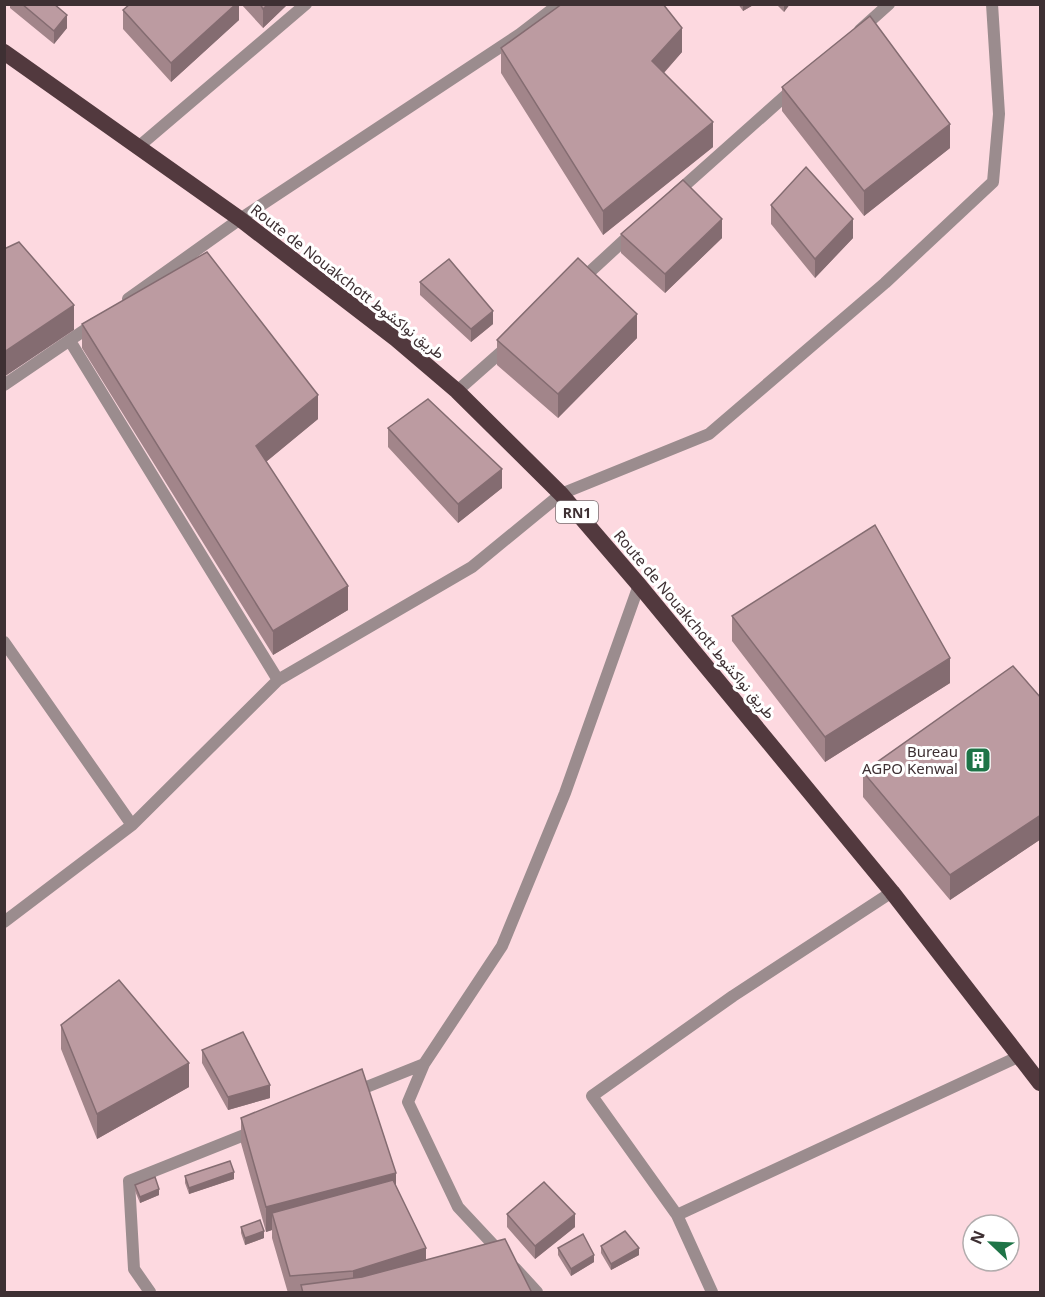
<svg xmlns="http://www.w3.org/2000/svg" width="1045" height="1297" font-family="'Noto Sans',Vazirmatn,sans-serif">
  <style>
    .lines { fill: none; stroke-linecap: round; stroke-linejoin: round }
    .minor { stroke: #9b8c8e; stroke-width: 12 }
    .trunk { stroke: #52393e; stroke-width: 16 }
    .wall { fill: #a2858a }
    .shaded-wall { fill: #846c71 }
    .building { fill: #bc9ba1; stroke: #846c71; stroke-width: 1.5 }
    .labels { text-anchor: middle; dominant-baseline: central; stroke-width: 6; stroke-linejoin: round; paint-order: stroke }
    .shield { fill: #fff; stroke: #786e70; stroke-width: 1.5 }
    .shield-label { font-size: 14px; font-weight: bold; fill: #3e3033 }
    .street-label { font-size: 15px; fill: #3e3033; stroke: #fff }
    .poi-label { font-size: 15px; fill: #3e3033; stroke: #fff; text-anchor: end }
  </style>
  <rect width="100%" height="100%" fill="#fdd9e0"/>
  <g class="lines">
    <path class="minor" d="M860,30L889,4
      M137,148L306,4
      M674,195L793,89
      M581,280L632,233
      M128,299L240,219L520,34L559,4
      M70,341L278,680
      M4,385L95,323
      M457,391L508,346
      M4,642L132,825
      M4,922L132,825L278,680L472,567L561,494L709,434L885,283L993,182L999,114L992,4
      M354,1092L424,1064
      M677,1215L592,1096L733,996L892,892
      M501,1253L458,1207L408,1102L424,1064L502,946L565,793L639,585
      M515,1268L537,1292
      M150,1292L134,1269L129,1181L254,1131
      M712,1292L677,1215L1020,1056"/>
    <path class="trunk" d="M4,52L240,219L396,339L457,391L561,494L639,585L892,892L1040,1083"/>
  </g>
  <path class="wall" d="M10,4H54L67,28L54,44L10,8Z
    M239,4V20L171,82L123,29V10Z
    M241,4H288L263,28Z
    M738,4H755L743,11Z
    M776,4H790L784,12Z
    M501,48L682,52L664,73L713,147L603,235L501,73Z
    M782,87L950,148L864,216L782,111Z
    M771,205L853,238L815,278L771,224Z
    M621,234L722,238L665,293L621,253Z
    M420,282L493,324L471,342L420,295Z
    M82,324L318,419L266,462L348,610L273,655L82,348Z
    M637,338L558,418L497,365V340Z
    M388,428L502,488L458,523L388,447Z
    M732,616L950,683L825,762L732,641Z
    M1041,698V839L950,900L863,797V772Z
    M61,1025L189,1087L97,1139L61,1049Z
    M202,1050L270,1098L228,1110L202,1063Z
    M241,1118L396,1187L426,1260L532,1293H288L272,1238V1230L266,1232L241,1143Z
    M185,1176L234,1179L189,1194L185,1183Z
    M135,1185L159,1195L140,1203L135,1191Z
    M507,1214L575,1227L535,1259L507,1227Z
    M241,1227L264,1238L245,1245L241,1233Z
    M601,1246L639,1255L611,1270L601,1253Z
    M558,1248L594,1262L571,1276L558,1255Z"/>
  <path class="shaded-wall" d="M236,4H239V20L171,82V63Z
    M268,4H288L263,28V9Z
    M743,4H755L743,11Z
    M784,4H790L784,12Z
    M67,15V28L54,44V31Z
    M682,28V52L652,86V61Z
    M713,122V147L603,235V211Z
    M950,124V148L864,216V191Z
    M722,219V238L665,293V274Z
    M853,219V238L815,278V259Z
    M74,305V330L4,377V352Z
    M493,311V324L471,342V329Z
    M637,314V338L558,418V394Z
    M318,395V419L256,470V446Z
    M502,469V488L458,523V504Z
    M348,586V610L273,655V631Z
    M950,658V683L825,762V737Z
    M1041,815V839L950,900V875Z
    M189,1063V1087L97,1139V1114Z
    M270,1085V1098L228,1110V1097Z
    M234,1172V1179L189,1194V1188Z
    M396,1173V1198L272,1213V1230L266,1232V1207Z
    M159,1189V1195L140,1203V1197Z
    M575,1214V1227L535,1259V1246Z
    M264,1231V1238L245,1245V1238Z
    M426,1248V1273L353,1293V1271Z
    M639,1248V1255L611,1270V1264Z
    M594,1255V1262L571,1276V1269Z"/>
  <path class="building" d="M22,4H54L67,15L54,31Z
    M130,4H236L171,63L123,10Z
    M260,4H268L263,9Z
    M562,4H663L682,28L652,61L713,122L603,211L501,48Z
    M870,16L950,124L864,191L782,87Z
    M806,167L853,219L815,259L771,205Z
    M683,180L722,219L665,274L621,234Z
    M19,242L74,305L4,352V249Z
    M207,252L318,395L256,446L348,586L273,631L82,324Z
    M578,258L637,314L558,394L497,340Z
    M449,259L493,311L471,329L420,282Z
    M428,399L502,469L458,504L388,428Z
    M875,525L950,658L825,737L732,616Z
    M1013,666L1041,698V815L950,875L863,772Z
    M119,980L189,1063L97,1114L61,1025Z
    M243,1032L270,1085L228,1097L202,1050Z
    M362,1069L396,1173L266,1207L241,1118Z
    M230,1161L234,1172L189,1188L185,1176Z
    M155,1177L159,1189L140,1197L135,1185Z
    M393,1180L426,1248L353,1271L290,1276L272,1213Z
    M544,1182L575,1214L535,1246L507,1214Z
    M260,1220L264,1231L245,1238L241,1227Z
    M625,1231L639,1248L611,1264L601,1246Z
    M583,1234L594,1255L571,1269L558,1248Z
    M505,1239L532,1293H303L301,1285L362,1277Z"/>
  <defs>
    <g id="building-square" transform="scale(1.35)"><rect x="-9" y="-9" width="18" height="18" rx="4" fill="#1e7447" stroke="#fff"/><path d="M-4-6H4V6H1V3H-1V6H-4ZM-2.5-4.3h1.7v1.8h-1.7ZM.8-4.3h1.7v1.8H.8ZM-2.5-1h1.7V.8h-1.7ZM.8-1h1.7V.8H.8Z" fill="#fff"/></g>
  </defs>
  <g fill-rule="evenodd">
    <use href="#building-square" x="978" y="760"/>
  </g>
  <g class="labels">
    <rect class="shield" x="556" y="501" width="42" height="22" rx="4.5"/>
    <g class="shield-label">
      <text x="577" y="512">RN1</text>
    </g>
    <g class="street-label">
      <text transform="translate(348 281) rotate(38)">Route de Nouakchott طريق نواكشوط</text>
      <text transform="translate(695 624) rotate(50)">Route de Nouakchott طريق نواكشوط</text>
    </g>
    <g class="poi-label">
      <text x="958" y="751">Bureau<tspan x="958" dy="17">AGPO Kenwal</tspan></text>
    </g>
  </g>
  <rect width="1045" height="1297" fill="none" stroke="#3e3033" stroke-width="12"/>
  <g transform="translate(991 1243) rotate(293)"><circle r="28" fill="#ffffff" stroke="#b2acad" stroke-width="1.5"/>
  <path d="M0-4.5L10 22L0 15L-10 22Z" fill="#1e7447"/>
  <text y="-9" font-size="16" font-weight="bold" text-anchor="middle" fill="#3e3033">N</text>
  </g>
</svg>
